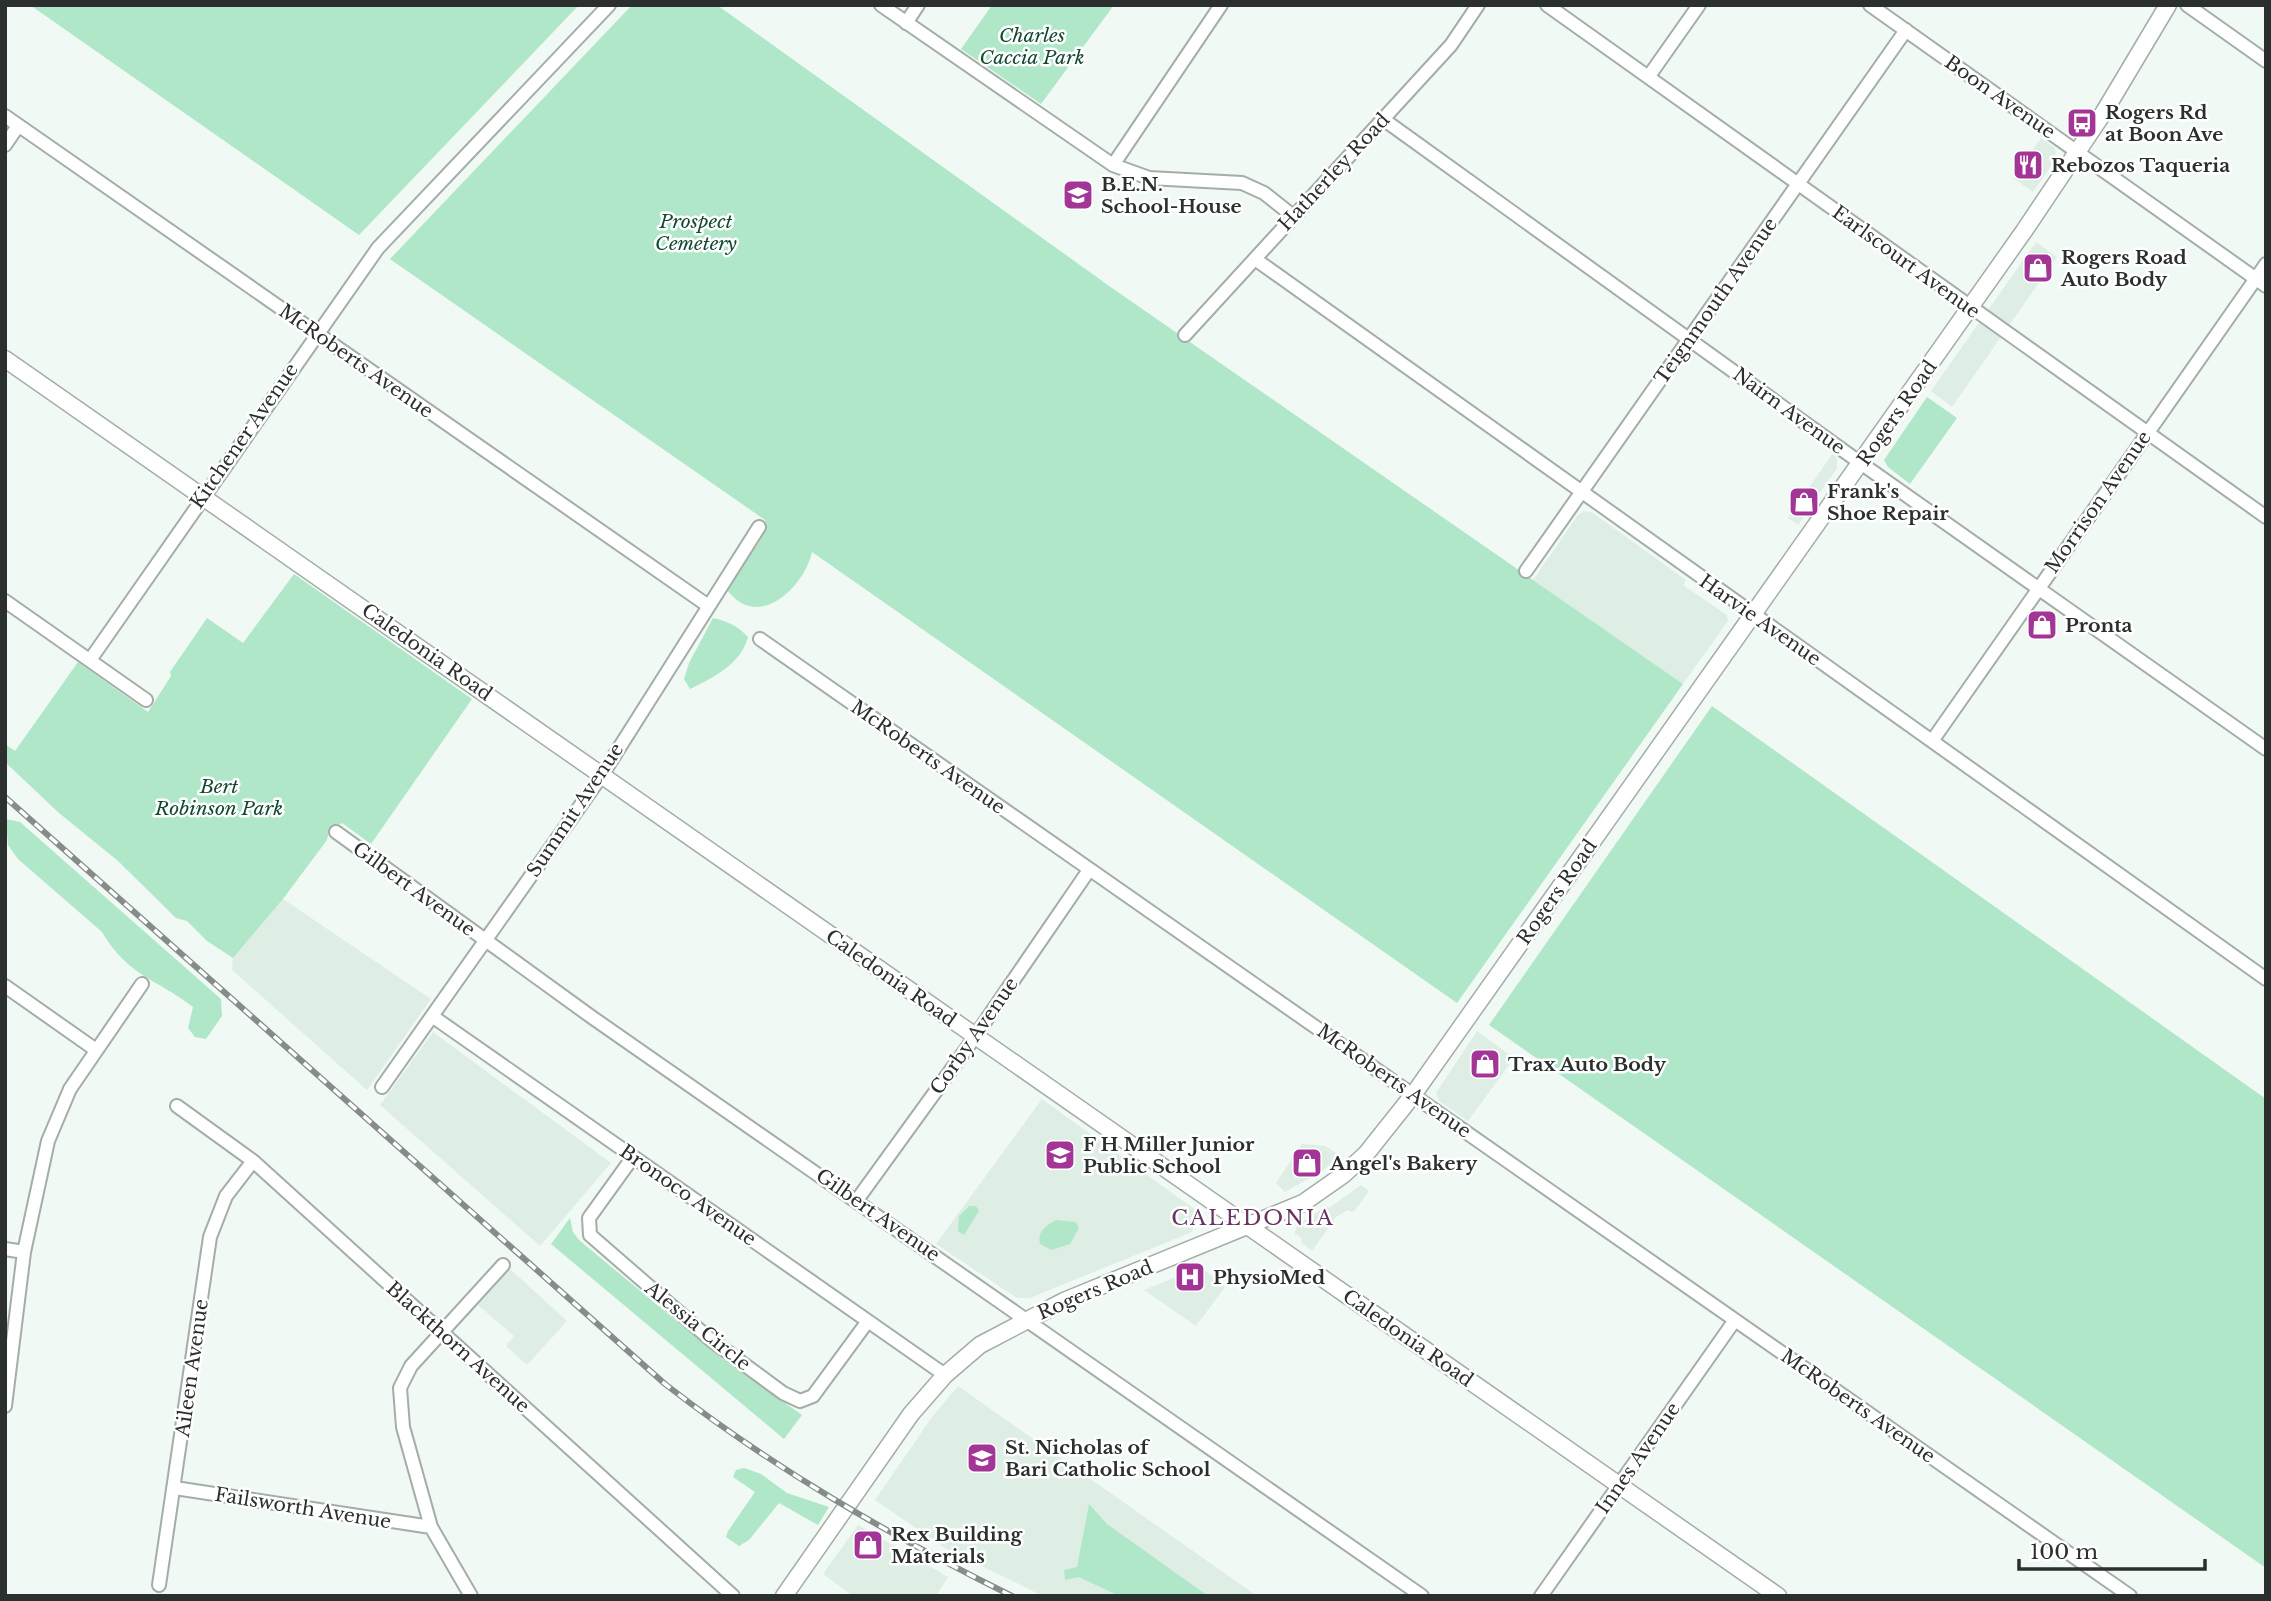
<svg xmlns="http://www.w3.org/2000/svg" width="2271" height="1601" font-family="'Libre Baskerville',serif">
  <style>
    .built { fill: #deeee5 }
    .green { fill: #afe7c8 }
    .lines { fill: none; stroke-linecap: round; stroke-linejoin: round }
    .street-casing { stroke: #a4ada8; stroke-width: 16 }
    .secondary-casing { stroke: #a4ada8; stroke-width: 19 }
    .street { stroke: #fff; stroke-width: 12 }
    .secondary { stroke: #fff; stroke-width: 16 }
    .rail-casing { stroke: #868c89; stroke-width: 6 }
    .rail { stroke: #fff; stroke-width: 3.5; stroke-dasharray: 10; stroke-linecap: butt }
    .labels { text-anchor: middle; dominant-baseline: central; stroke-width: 5; stroke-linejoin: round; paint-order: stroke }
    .park-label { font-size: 19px; font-style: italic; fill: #134831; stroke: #fff }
    .street-label { font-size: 19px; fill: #2b2f2d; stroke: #fff }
    .poi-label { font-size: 19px; font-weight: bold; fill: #2b2f2d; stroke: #fff; text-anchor: start }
    .neighbourhood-label { font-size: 21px; letter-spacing: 2px; fill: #693361; stroke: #fff }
  </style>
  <rect width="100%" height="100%" fill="#f0f9f4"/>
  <path class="built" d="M2041,138L2055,148L2056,159L2033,192L2013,178Z
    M2036,242L2057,257L1952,407L1931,391Z
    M1833,453L1837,459V468L1798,525L1788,518Z
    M1584,511L1593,513L1686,580L1683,585L1727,615L1728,621L1683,684L1533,580L1578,515Z
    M283,899L431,999L367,1090L232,970L233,958Z
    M1477,1031L1514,1058L1468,1121L1439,1101L1436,1093Z
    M433,1032L611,1163L540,1246L380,1105Z
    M1042,1099L1197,1211L1192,1232L1030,1298H1017L936,1244Z
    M1302,1144L1325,1146L1341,1156L1322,1171L1285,1192L1276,1183Z
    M1361,1185L1369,1191L1356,1209L1352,1212L1348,1210L1336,1217L1312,1251L1301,1242L1302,1239L1297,1234L1294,1236L1297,1225L1327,1206L1329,1208Z
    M1201,1267L1225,1287L1196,1326L1144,1290Z
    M510,1269L567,1321L527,1365L506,1346L514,1336L478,1305Z
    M958,1386L1257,1596H1043L945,1548L875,1500L932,1417Z
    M858,1525L948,1577L936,1596H853L823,1574Z"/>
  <path class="green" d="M30,5H579L359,235Z
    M632,5H717L1112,288L1683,684L1457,1003L812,552C804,587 759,631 728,591C730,561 766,553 765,520L390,259Z
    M992,5H1114L1041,104L961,49Z
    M1927,397L1957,418L1910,484L1888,467L1884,460Z
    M294,574L472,699L371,844L342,823L329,831L327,840L283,899L233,958L207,941L187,921L176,918L118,861L59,813L5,762V744L15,751L78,662L148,712L171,676L170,672L207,618L243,643Z
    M713,618C727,621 738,626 748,637C741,664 713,678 690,689L684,679L689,663Z
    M1712,706L2266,1099V1568L1489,1025Z
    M6,819L20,822L221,999L222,1016L206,1039L195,1037L188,1028L193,1007C155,978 128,976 102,932L18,859L8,845Z
    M969,1206H976L979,1211L964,1235L958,1231L959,1216Z
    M570,1218L573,1232L579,1240L720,1357L802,1415L784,1439L551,1244Z
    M1056,1220L1076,1222L1079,1228L1070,1244L1051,1250L1040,1244C1037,1231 1046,1226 1056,1220Z
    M744,1468L761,1474L787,1493L829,1507L818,1525L779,1503L749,1540L739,1546L726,1537L728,1531L755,1492L733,1477L736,1470Z
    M1089,1504L1107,1524L1208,1596H1119L1079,1577L1065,1580L1064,1570L1077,1567Z"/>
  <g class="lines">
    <g class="street-casing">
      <path id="street" d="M881,5L1113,165L1149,178L1242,183L1264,193L1293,216
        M1547,5L2266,517
        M1870,5L2266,286
        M2187,5L2266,61
        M906,23L918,5
        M1649,76L1699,5
        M5,116L707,605
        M1383,119L1862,464L2266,749
        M5,145L18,126
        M1113,165L1221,5
        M1255,259L2266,979
        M1185,335L1451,45L1478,5
        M1526,571L1906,30
        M5,601L146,700
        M760,639L2130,1596
        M90,660L378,248L609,5
        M1932,741L2266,264
        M336,832L593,1018L1422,1596
        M5,986L96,1050
        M432,1016L945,1375
        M382,1087L602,775L759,527
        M177,1106L253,1161L733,1596
        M633,1157L589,1218L590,1235L711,1340L783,1393L800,1401L813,1396L868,1321
        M857,1200L967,1048L1089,870
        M5,1249L24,1252
        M5,1406L24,1252L48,1141L70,1089L142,984
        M175,1488L431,1527
        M159,1585L210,1237L226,1196L253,1161
        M471,1596L431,1527L403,1427L400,1388L411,1366L503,1265
        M1541,1596L1735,1320"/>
    </g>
    <g class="secondary-casing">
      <path id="secondary" d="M5,359L1778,1596
        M784,1596L911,1414L945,1375L980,1345L1064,1301L1303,1203L1343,1175L1366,1154L1413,1095L2024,231L2104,112L2168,5"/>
    </g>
    <use href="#street" class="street"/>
    <use href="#secondary" class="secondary"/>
    <g class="rail-casing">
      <path id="rail" d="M5,797L665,1384C773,1468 889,1535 1012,1596"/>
    </g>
    <use href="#rail" class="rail"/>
  </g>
  <defs>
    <g id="bus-square" transform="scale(1.575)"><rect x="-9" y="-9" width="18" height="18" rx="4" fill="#a23595" stroke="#fff"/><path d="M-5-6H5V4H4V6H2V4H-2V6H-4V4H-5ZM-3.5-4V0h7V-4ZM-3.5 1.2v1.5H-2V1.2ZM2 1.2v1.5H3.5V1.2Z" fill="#fff"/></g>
    <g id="restaurant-square" transform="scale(1.575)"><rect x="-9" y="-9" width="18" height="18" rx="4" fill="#a23595" stroke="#fff"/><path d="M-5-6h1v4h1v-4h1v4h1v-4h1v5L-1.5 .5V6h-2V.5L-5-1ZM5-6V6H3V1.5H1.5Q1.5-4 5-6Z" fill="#fff"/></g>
    <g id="school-square" transform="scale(1.575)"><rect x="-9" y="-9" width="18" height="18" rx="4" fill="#a23595" stroke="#fff"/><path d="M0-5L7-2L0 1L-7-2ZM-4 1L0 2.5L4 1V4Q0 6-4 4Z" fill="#fff"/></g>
    <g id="shop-square" transform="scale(1.575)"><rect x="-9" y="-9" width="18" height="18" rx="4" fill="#a23595" stroke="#fff"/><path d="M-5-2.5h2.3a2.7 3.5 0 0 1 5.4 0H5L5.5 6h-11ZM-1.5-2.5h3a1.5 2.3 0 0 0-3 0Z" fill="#fff"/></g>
    <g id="hospital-square" transform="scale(1.575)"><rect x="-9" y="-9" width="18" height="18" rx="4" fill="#a23595" stroke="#fff"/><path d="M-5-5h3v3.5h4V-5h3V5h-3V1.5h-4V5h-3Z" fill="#fff"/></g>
  </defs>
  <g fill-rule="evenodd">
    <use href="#bus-square" x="2082" y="123"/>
    <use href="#restaurant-square" x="2028" y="165"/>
    <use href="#school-square" x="1078" y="195"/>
    <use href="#shop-square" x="2038" y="268"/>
    <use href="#shop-square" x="1804" y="502"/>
    <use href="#shop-square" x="2042" y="625"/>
    <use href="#shop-square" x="1485" y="1064"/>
    <use href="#school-square" x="1060" y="1155"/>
    <use href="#shop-square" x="1307" y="1163"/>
    <use href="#hospital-square" x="1190" y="1277"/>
    <use href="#school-square" x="982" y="1458"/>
    <use href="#shop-square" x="868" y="1545"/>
  </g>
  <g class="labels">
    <g class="park-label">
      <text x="1032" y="35">Charles<tspan x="1032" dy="22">Caccia Park</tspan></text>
      <text x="696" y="221">Prospect<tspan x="696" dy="22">Cemetery</tspan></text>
      <text x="219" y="786">Bert<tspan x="219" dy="22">Robinson Park</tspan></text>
    </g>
    <g class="street-label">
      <text transform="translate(2000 97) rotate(35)">Boon Avenue</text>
      <text transform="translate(1334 172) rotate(-47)">Hatherley Road</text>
      <text transform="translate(1906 262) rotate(36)">Earlscourt Avenue</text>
      <text transform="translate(1716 301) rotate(-55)">Teignmouth Avenue</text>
      <text transform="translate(356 361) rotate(35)">McRoberts Avenue</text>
      <text transform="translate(1789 411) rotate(36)">Nairn Avenue</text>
      <text transform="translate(1897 413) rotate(-55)">Rogers Road</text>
      <text transform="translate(244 436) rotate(-55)">Kitchener Avenue</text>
      <text transform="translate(2098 502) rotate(-55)">Morrison Avenue</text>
      <text transform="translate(1760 620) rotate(35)">Harvie Avenue</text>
      <text transform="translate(427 652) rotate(35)">Caledonia Road</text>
      <text transform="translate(928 757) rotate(35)">McRoberts Avenue</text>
      <text transform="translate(575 810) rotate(-56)">Summit Avenue</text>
      <text transform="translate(414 889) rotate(36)">Gilbert Avenue</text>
      <text transform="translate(1557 892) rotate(-55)">Rogers Road</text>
      <text transform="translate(891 978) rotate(35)">Caledonia Road</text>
      <text transform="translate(974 1036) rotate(-55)">Corby Avenue</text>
      <text transform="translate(1394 1081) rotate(35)">McRoberts Avenue</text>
      <text transform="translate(688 1195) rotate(35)">Bronoco Avenue</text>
      <text transform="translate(878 1215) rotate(35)">Gilbert Avenue</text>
      <text transform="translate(1095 1290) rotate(-23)">Rogers Road</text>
      <text transform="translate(698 1326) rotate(39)">Alessia Circle</text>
      <text transform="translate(1408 1338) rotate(35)">Caledonia Road</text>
      <text transform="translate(458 1347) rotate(42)">Blackthorn Avenue</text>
      <text transform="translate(192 1368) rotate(-82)">Aileen Avenue</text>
      <text transform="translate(1858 1406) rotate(35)">McRoberts Avenue</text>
      <text transform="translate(1638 1458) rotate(-55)">Innes Avenue</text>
      <text transform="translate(303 1508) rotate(9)">Failsworth Avenue</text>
    </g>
    <g class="poi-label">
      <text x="2105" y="112">Rogers Rd<tspan x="2105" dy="22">at Boon Ave</tspan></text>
      <text x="2051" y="165">Rebozos Taqueria</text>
      <text x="1101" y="184">B.E.N.<tspan x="1101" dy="22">School-House</tspan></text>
      <text x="2061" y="257">Rogers Road<tspan x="2061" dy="22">Auto Body</tspan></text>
      <text x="1827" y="491">Frank's<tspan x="1827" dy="22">Shoe Repair</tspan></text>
      <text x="2065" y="625">Pronta</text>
      <text x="1508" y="1064">Trax Auto Body</text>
      <text x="1083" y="1144">F H Miller Junior<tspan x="1083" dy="22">Public School</tspan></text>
      <text x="1330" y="1163">Angel's Bakery</text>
      <text x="1213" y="1277">PhysioMed</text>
      <text x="1005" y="1447">St. Nicholas of<tspan x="1005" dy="22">Bari Catholic School</tspan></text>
      <text x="891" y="1534">Rex Building<tspan x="891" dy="22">Materials</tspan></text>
    </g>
    <g class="neighbourhood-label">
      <text x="1253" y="1218">CALEDONIA</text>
    </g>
  </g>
  <rect width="2271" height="1601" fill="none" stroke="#2b2f2d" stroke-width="14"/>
  <path d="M2019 1559v10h186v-10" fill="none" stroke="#2b2f2d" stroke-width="3.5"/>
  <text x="2030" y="1559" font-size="21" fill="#2b2f2d" stroke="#ffffff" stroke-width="5" paint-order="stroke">100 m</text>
</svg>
